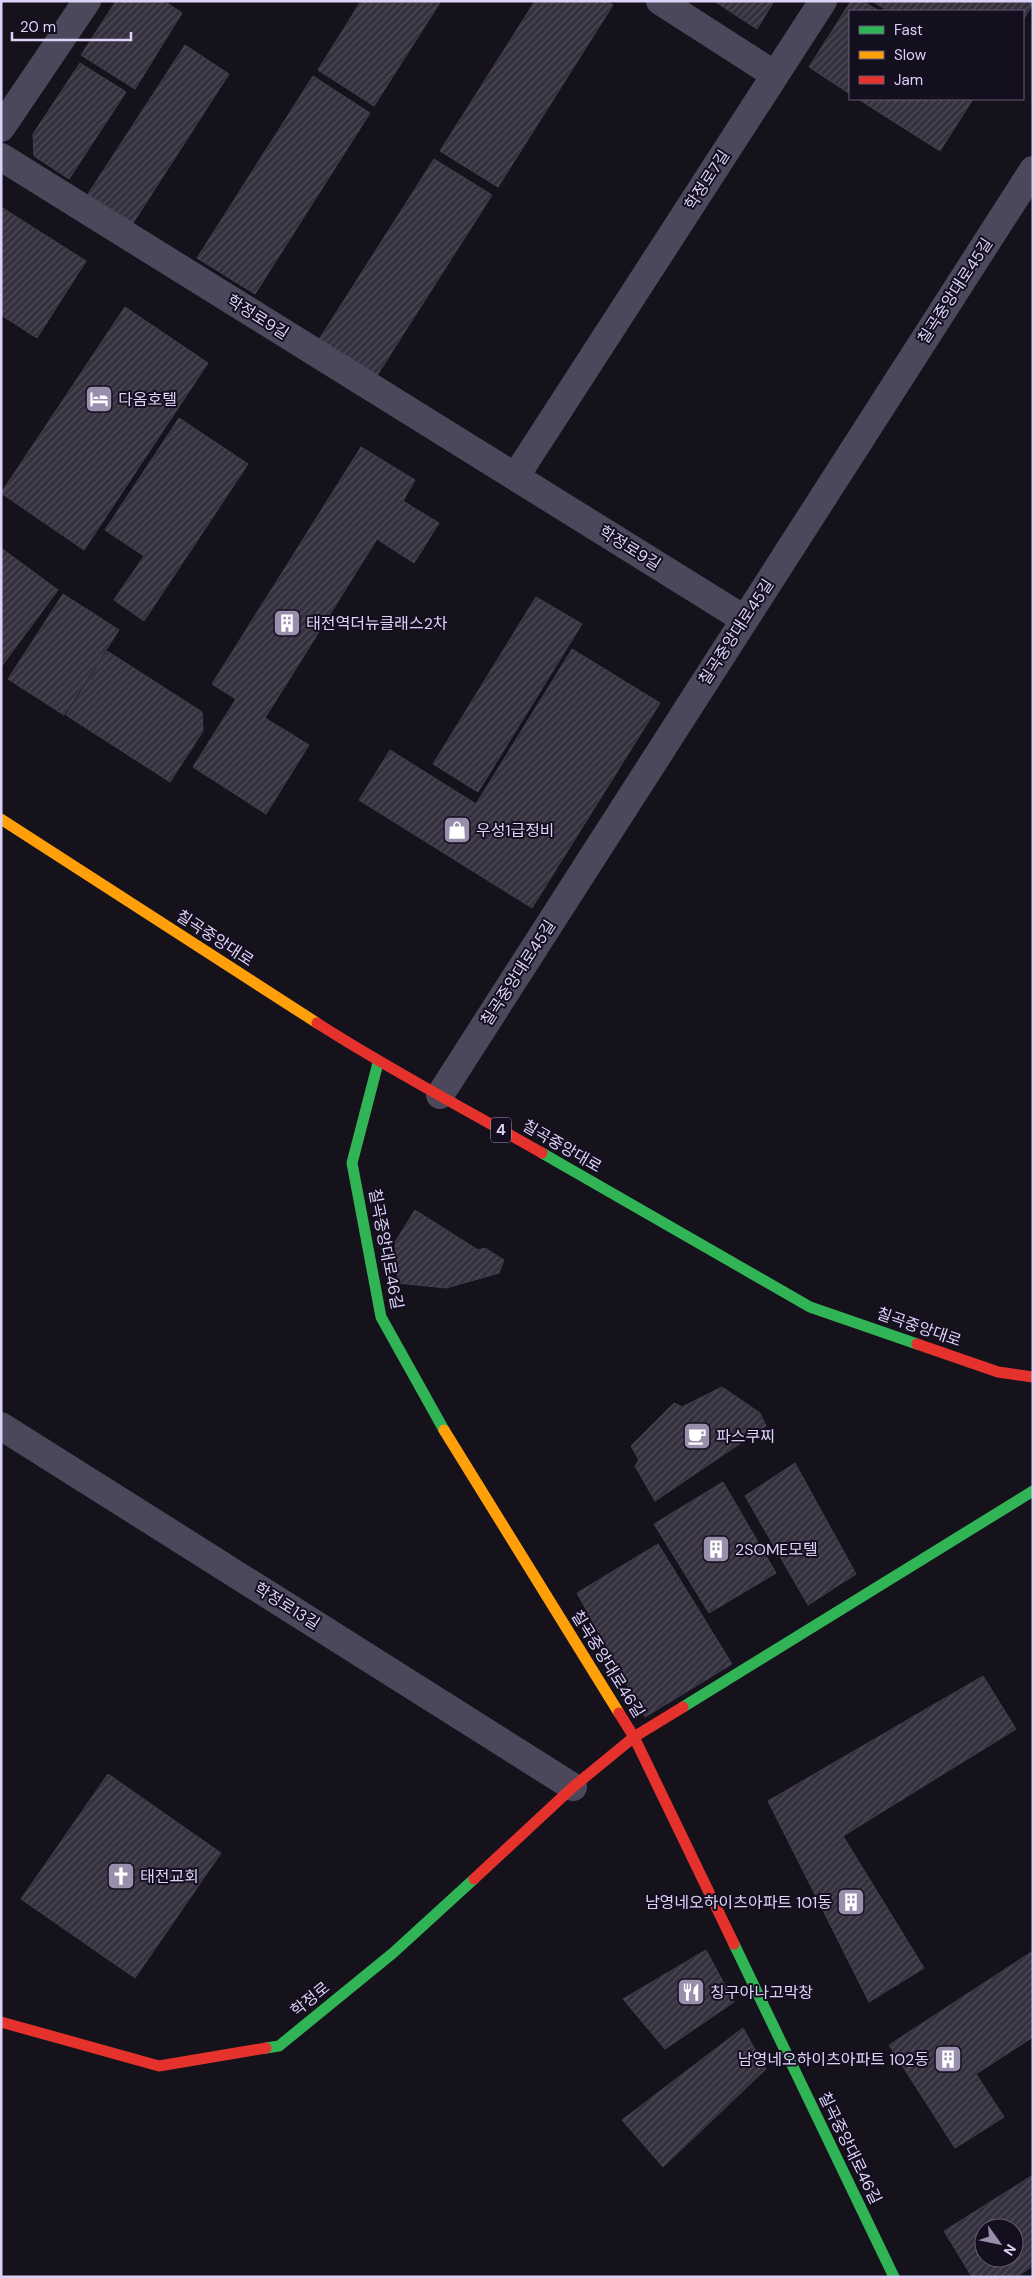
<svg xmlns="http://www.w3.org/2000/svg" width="1034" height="2278" font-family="'DM Sans','Noto Sans KR',sans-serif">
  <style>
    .building { fill: url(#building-hatch); stroke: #433e4e; fill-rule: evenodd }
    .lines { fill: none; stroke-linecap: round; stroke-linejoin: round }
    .street { stroke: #4c485b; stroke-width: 28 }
    .fast { stroke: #30b455; stroke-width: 11 }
    .slow { stroke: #ff9f0a; stroke-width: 11 }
    .jam { stroke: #e5322d; stroke-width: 11 }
    .labels { text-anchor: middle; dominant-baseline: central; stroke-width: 4; stroke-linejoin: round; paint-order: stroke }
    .shield { fill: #140f1f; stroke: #a198b8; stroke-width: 1 }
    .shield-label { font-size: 15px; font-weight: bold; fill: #ddd3f9 }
    .street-label { font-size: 16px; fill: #ddd3f9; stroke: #140f1f }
    .poi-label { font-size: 16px; fill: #ddd3f9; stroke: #140f1f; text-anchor: start }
  </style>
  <defs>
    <pattern id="building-hatch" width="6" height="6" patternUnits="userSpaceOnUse" patternTransform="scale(1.25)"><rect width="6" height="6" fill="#35303e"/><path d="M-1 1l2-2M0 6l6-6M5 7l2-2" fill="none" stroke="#524d5b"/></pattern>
  </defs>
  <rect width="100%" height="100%" fill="#15121c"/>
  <path class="building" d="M116,1H164L182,13L135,89L81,55Z
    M361,1H441L374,106L318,70Z
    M535,1H607L613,5L498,187L440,151Z
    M714,1H774L757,29Z
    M851,1H863L879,11H850V94L809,67Z
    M872,1H1029L1033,4L1023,20V11H888Z
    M185,45L229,74L133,223L88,194Z
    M80,63L126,92L69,179L34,156L33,134Z
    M313,76L370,113L255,294L197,258Z
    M858,99H973L940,151Z
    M434,159L492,195L376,377L318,341Z
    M1,207L86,261L37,338L1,315Z
    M125,307L208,363L84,550L1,493Z
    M179,418L248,464L144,621L114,600L144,556L105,530Z
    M361,447L415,480L403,501L439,523L414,563L377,539L265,718L309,745L266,814L193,767L236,699L212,684Z
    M1,548L58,590L1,667Z
    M63,594L119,630L64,715L8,679Z
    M536,597L582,624L478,792L433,764Z
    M572,649L660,703L532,908L359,800L390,750L476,804Z
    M107,651L202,712L203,731L170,782L66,715Z
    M415,1210L478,1250L485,1248L504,1260L499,1273L446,1288L398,1283L395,1242Z
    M722,1387L760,1413L766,1426L655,1501L635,1466L639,1460L631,1446L674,1403L682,1407Z
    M795,1463L856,1574L808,1605L745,1496Z
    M723,1482L776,1573L709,1613L654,1524Z
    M658,1544L732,1664L645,1717L577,1593Z
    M983,1676L1016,1729L843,1836L924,1968L869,2002L768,1801Z
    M108,1774L221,1853L135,1978L21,1899Z
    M706,1950L734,2002L665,2049L623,1999Z
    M1033,1951V2037L976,2074L1004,2117L955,2148L889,2045Z
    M743,2028L766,2069L663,2167L622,2120Z
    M1033,2175V2266L1016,2277H972L944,2231ZM984,2228H1014V2258H984Z"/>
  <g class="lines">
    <path class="street" d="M660,1L775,75
      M1,128L87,1
      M1,157L744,619
      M516,476L823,1
      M440,1095L1033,170
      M1,1426L573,1787"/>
    <path class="fast" d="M378,1063L352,1163L381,1317L444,1430
      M542,1153L810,1307L917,1344
      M683,1707L1033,1491
      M734,1944L894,2277
      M266,2048L279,2046L393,1953L474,1879"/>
    <path class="slow" d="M1,819L317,1023
      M444,1430L619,1713"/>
    <path class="jam" d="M317,1023C390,1070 467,1110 542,1153
      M917,1344L998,1372L1033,1377
      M619,1713L634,1737L734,1944
      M474,1879L573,1787L634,1737L683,1707
      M1,2022L159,2066L266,2048"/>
  </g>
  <defs>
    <g id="hotel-square" transform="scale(1.4375)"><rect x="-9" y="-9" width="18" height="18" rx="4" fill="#978fac" stroke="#140f1f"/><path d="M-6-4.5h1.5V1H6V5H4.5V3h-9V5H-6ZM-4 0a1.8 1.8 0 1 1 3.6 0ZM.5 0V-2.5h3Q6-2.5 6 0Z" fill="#fff"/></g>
    <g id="building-square" transform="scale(1.4375)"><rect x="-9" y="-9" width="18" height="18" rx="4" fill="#978fac" stroke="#140f1f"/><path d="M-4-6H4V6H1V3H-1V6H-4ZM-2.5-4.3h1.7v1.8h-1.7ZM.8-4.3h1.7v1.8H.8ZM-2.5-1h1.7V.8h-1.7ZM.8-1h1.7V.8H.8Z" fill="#fff"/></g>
    <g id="shop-square" transform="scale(1.4375)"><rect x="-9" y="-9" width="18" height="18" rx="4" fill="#978fac" stroke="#140f1f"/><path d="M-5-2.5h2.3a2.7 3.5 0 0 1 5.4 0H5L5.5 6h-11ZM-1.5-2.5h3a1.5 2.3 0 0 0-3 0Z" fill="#fff"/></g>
    <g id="cafe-square" transform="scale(1.4375)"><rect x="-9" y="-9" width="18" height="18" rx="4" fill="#978fac" stroke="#140f1f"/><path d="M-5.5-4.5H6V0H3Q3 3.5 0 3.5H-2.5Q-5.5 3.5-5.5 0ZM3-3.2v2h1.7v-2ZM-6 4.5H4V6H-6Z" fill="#fff"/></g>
    <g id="church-square" transform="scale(1.4375)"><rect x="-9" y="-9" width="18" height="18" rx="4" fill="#978fac" stroke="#140f1f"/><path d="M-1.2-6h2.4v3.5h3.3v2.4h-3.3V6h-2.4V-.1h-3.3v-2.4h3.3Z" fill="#fff"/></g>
    <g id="restaurant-square" transform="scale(1.4375)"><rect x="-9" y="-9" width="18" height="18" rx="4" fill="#978fac" stroke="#140f1f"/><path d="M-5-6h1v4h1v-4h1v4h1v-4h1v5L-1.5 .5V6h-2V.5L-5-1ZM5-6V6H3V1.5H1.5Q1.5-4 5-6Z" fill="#fff"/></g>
  </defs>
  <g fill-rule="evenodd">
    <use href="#hotel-square" x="99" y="399"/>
    <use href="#building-square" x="287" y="623"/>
    <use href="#shop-square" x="457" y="830"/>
    <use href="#cafe-square" x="697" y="1436"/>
    <use href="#building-square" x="716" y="1549"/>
    <use href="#church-square" x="121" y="1876"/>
    <use href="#building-square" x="851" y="1902"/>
    <use href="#restaurant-square" x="691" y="1992"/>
    <use href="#building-square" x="948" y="2059"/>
  </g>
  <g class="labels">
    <rect class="shield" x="491" y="1117.5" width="20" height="25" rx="4"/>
    <g class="shield-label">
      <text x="501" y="1130">4</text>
    </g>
    <g class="street-label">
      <text transform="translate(707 180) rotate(-57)">학정로7길</text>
      <text transform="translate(955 291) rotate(-57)">칠곡중앙대로45길</text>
      <text transform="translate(258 317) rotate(32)">학정로9길</text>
      <text transform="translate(630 548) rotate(32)">학정로9길</text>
      <text transform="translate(736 632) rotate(-57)">칠곡중앙대로45길</text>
      <text transform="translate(215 938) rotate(33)">칠곡중앙대로</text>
      <text transform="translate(518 973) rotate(-57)">칠곡중앙대로45길</text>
      <text transform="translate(562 1146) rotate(30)">칠곡중앙대로</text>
      <text transform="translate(386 1249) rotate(79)">칠곡중앙대로46길</text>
      <text transform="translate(919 1327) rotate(19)">칠곡중앙대로</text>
      <text transform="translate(287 1606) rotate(32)">학정로13길</text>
      <text transform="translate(608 1664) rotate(58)">칠곡중앙대로46길</text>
      <text transform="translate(310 1999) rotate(-39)">학정로</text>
      <text transform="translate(850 2148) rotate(64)">칠곡중앙대로46길</text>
    </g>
    <g class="poi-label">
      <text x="118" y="399">다옴호텔</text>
      <text x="306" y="623">태전역더뉴클래스2차</text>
      <text x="476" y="830">우성1급정비</text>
      <text x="716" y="1436">파스쿠찌</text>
      <text x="735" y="1549">2SOME모텔</text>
      <text x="140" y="1876">태전교회</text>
      <text x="832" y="1902" text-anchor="end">남영네오하이츠아파트 101동</text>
      <text x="710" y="1992">칭구아나고막창</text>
      <text x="929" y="2059" text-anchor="end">남영네오하이츠아파트 102동</text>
    </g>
  </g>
  <rect width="1034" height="2278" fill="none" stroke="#ddd3f9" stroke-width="5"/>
  <rect x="849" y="10" width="175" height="90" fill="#140f1f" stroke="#645d76"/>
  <rect x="859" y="26" width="25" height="8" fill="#30b455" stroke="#645d76"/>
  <text x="894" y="35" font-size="15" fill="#ddd3f9">Fast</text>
  <rect x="859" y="51" width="25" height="8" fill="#ff9f0a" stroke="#645d76"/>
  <text x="894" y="60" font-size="15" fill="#ddd3f9">Slow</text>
  <rect x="859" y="76" width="25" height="8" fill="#e5322d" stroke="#645d76"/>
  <text x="894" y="85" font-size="15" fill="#ddd3f9">Jam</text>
  <g transform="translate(999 2243) rotate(123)"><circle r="24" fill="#140f1f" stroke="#645d76"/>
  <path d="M0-4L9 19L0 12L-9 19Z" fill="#978fac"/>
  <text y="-8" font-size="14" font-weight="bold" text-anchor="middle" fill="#ddd3f9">N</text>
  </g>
  <path d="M12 32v8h119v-8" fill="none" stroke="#ddd3f9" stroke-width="2.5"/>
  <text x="20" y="32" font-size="15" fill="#ddd3f9" stroke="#140f1f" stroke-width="4" paint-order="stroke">20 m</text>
</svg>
